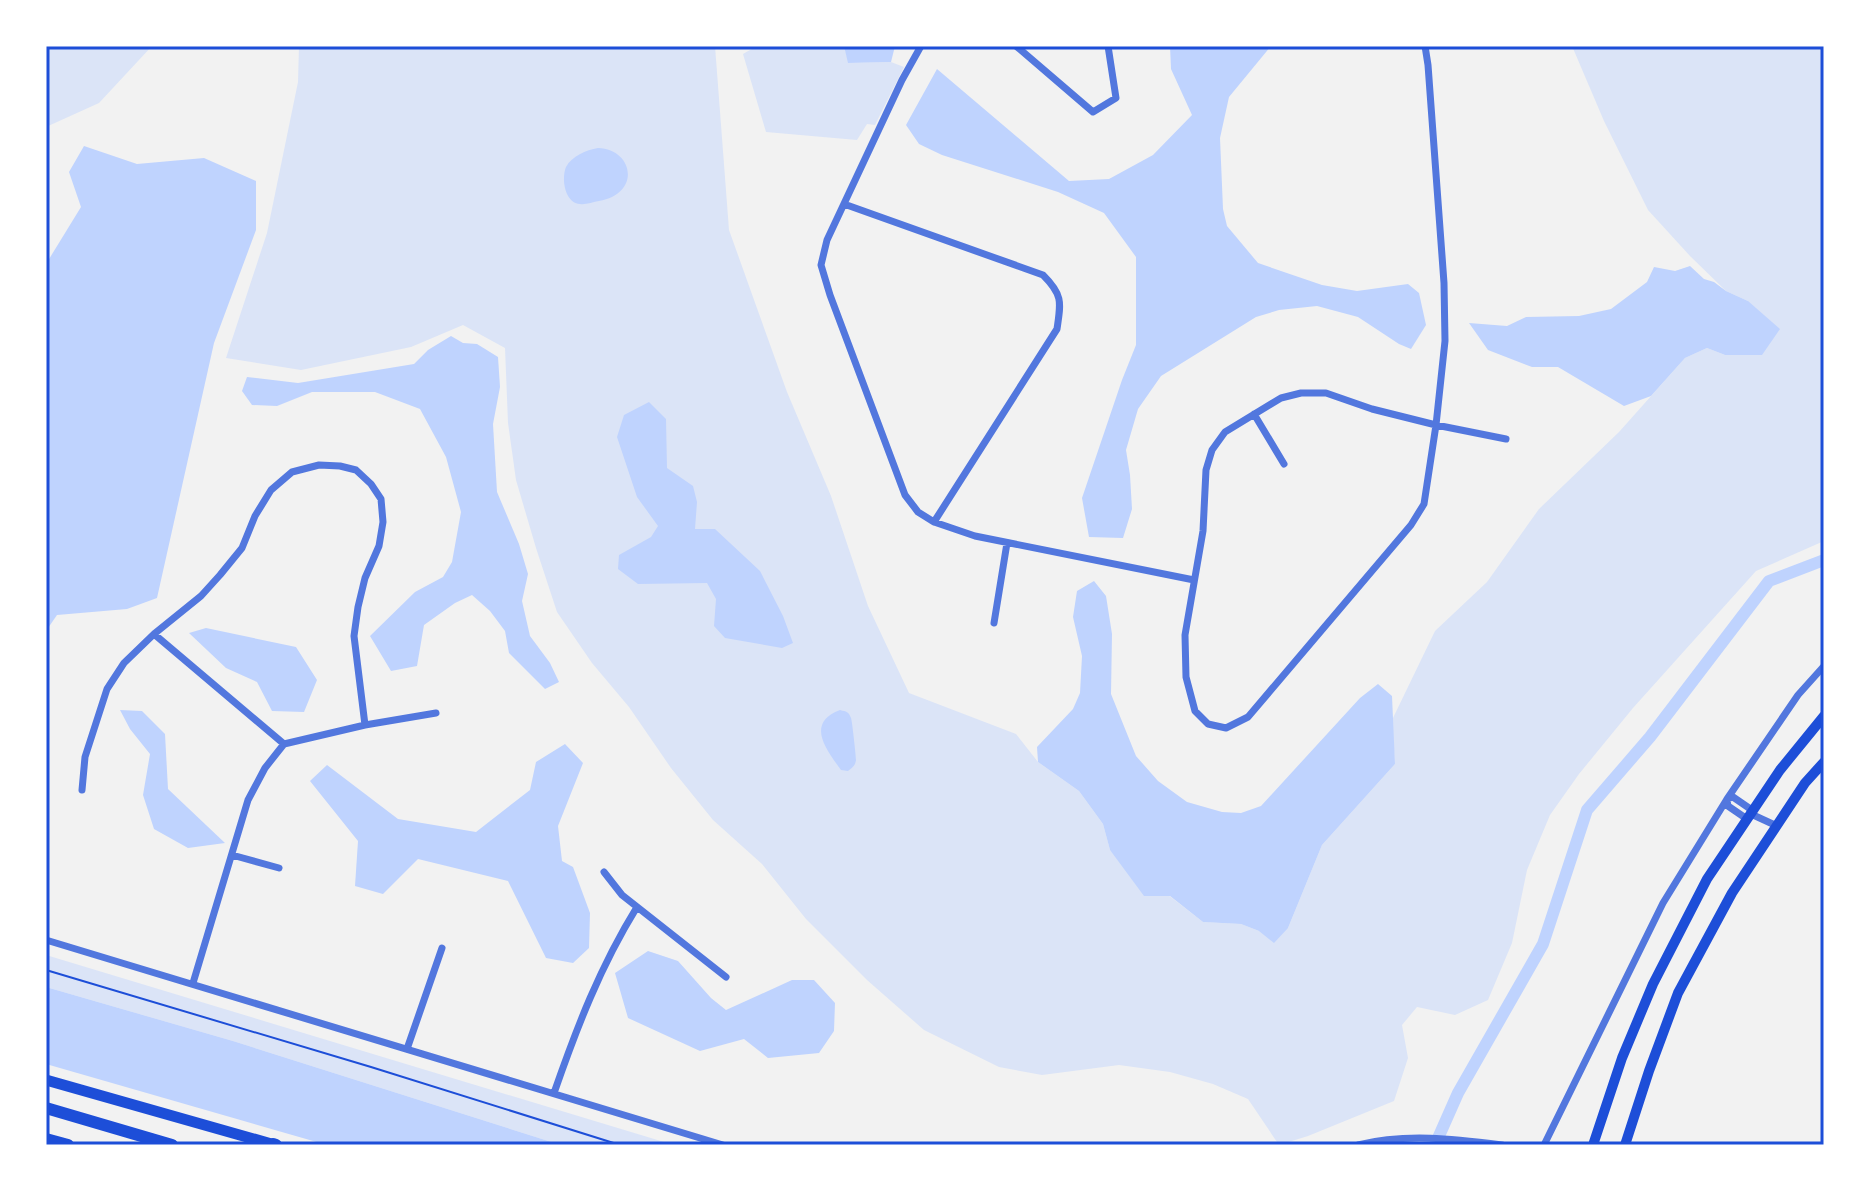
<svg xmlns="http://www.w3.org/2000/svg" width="1870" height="1191" font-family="'Titillium Web',sans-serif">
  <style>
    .green { fill: #dbe4f7 }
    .water { fill: #bfd3fe }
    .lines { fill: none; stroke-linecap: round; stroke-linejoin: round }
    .canal { stroke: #bfd3fe; stroke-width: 12 }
    .path { stroke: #1d4ed8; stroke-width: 2 }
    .minor { stroke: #5277de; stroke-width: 7 }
    .secondary { stroke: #1d4ed8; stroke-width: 10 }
    .primary { stroke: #1d4ed8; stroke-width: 11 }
    .motorway { stroke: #1d4ed8; stroke-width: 12 }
    .neatline { fill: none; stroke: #1d4ed8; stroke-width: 3 }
  </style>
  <rect width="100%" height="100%" fill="#f2f2f2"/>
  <path class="green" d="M46,46H152L99,103L46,127Z
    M299,46H715L729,230L787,392L831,496L868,606L909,693L1016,734L1038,762L1079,791L1103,824L1110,850L1203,922L1241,924L1259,931L1288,928L1322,845L1395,764L1392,720L1435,631L1487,582L1539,509L1619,432L1685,358L1707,348L1725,355L1748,301L1726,291L1690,256L1648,210L1604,121L1572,46H1824V541L1756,571L1633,708L1579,774L1550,815L1527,870L1512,943L1488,1000L1455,1015L1417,1007L1402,1025L1408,1058L1394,1101L1308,1136L1279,1145L1248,1099L1213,1084L1170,1072L1119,1065L1042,1075L999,1067L924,1030L867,980L806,919L762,864L713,820L671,768L629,707L592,663L557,612L536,548L516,480L508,423L505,348L463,325L411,347L301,370L226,358L267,233L298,82Z
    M757,46H844L849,63L891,62L904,67L875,125L867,124L857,140L766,132L743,54Z
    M46,955L674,1145H561L233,1041L46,987Z"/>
  <path class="water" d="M844,46H895L891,62L848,63Z
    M1170,46H1271L1229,97L1220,138L1223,209L1227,226L1258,263L1322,285L1357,291L1408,284L1419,293L1426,325L1411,349L1399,344L1358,317L1317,306L1279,310L1256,317L1161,376L1138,409L1126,450L1130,475L1132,509L1123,538L1089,537L1082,498L1122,380L1136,345V257L1104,213L1058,192L942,155L919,144L906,125L937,69L1069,181L1109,179L1153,155L1192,115L1171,69Z
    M84,146L137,164L204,158L256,181V230L214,343L157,598L127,609L57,615L46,631V264L81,207L69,172Z
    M598,148C633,149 642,193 599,201C593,202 585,205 580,204C565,203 561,179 566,167C572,156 586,150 598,148Z
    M1690,266L1704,279L1714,282L1726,291L1748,301L1780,329L1762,355H1725L1707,348L1685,358L1651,396L1624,406L1558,367H1532L1488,350L1469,323L1507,326L1526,317L1579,316L1611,309L1647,282L1654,267L1675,271Z
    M451,336L463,343L477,344L498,357L500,387L493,424L497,492L519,544L528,574L522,601L530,636L550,663L559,682L545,689L509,653L505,631L490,611L472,595L455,603L424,625L417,666L391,671L370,636L415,592L443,577L452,562L461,512L446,457L420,409L375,392H312L277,406L252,405L242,391L247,377L298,383L414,364L428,350Z
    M649,402L666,419L667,468L693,486L697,502L695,529H715L760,571L783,616L793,643L782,648L725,638L714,626L716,599L707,583L638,584L618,569L619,555L651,537L658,526L637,497L617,437L624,415Z
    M1094,581L1106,596L1112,634L1111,694L1136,756L1158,781L1187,802L1222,812L1241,813L1261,806L1360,698L1378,684L1392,696L1395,764L1322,845L1288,928L1274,943L1259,931L1241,924L1203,922L1170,896H1144L1110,850L1103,824L1079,791L1038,762L1037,747L1073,709L1080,693L1082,656L1073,617L1077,591Z
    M206,628L296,647L317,680L304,712L272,711L257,682L226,668L189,633Z
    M120,710L142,711L165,734L168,789L225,843L188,848L154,829L143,795L150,754L130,729Z
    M840,710C847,712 848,711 851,718C852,720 856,756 856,760C855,766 853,767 848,771L841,770C825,748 806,723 840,710Z
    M565,744L583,763L558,826L562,861L573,867L590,913L589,948L573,963L546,958L508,881L418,859L383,894L355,886L358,841L310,781L327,765L398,819L476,832L530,790L536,762Z
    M648,951L678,961L711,998L726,1010L792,980H814L835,1003L834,1031L819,1053L768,1058L744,1039L700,1051L628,1018L615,973Z
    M46,987L233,1041L561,1145H327L46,1064Z"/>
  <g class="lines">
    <path class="canal" d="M1435,1145L1458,1093L1543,944L1587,810L1650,737L1769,581L1824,560"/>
    <path class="path" d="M46,970L371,1067L620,1145"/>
    <path class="minor" d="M921,46L902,80L827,240L821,265L830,295L905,495L918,512L934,522L975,536L1194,580
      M1016,46L1093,112L1116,98L1108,46
      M1425,46L1428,65L1444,283L1445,341L1436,425L1424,504L1411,525L1248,717L1226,728L1208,724L1195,711L1186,677L1185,635L1203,531L1206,470L1212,450L1225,432L1281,398L1301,393H1326L1372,409L1436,425L1506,439
      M844,204L1043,275C1063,295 1061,302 1057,329L934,522
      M1254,414L1284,464
      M994,623L1007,543
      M154,634L284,744
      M365,725L436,713
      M82,790L85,757L107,689L124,663L154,634L201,596L220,575L242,548L255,516L271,490L292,472L319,465L340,466L356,470L371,484L381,499L383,522L379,546L365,578L358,607L354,636L365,725L284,744L265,768L248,800L193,983
      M1727,799L1733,797L1749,808L1751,814L1777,826
      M1727,800L1728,806L1744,817L1749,815
      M232,855L279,868
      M604,872L622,895L726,977
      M46,940L723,1145
      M407,1049L442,948
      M554,1093C577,1027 600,967 637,907
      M1358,1145C1406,1133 1454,1139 1502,1145
      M1544,1145L1663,903L1727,799L1798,695L1824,666"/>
    <path class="secondary" d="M1593,1145L1622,1058L1653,984L1707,879L1780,770L1824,716
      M1625,1145L1649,1071L1678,993L1732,893L1805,783L1824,762"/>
    <path class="primary" d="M46,1080L275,1145"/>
    <path class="motorway" d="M46,1108L172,1145
      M46,1139L68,1145
      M273,1144L276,1145"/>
  </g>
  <rect width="1870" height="1191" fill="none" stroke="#ffffff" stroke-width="96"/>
  <rect x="48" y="48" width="1774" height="1095" class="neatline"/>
</svg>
